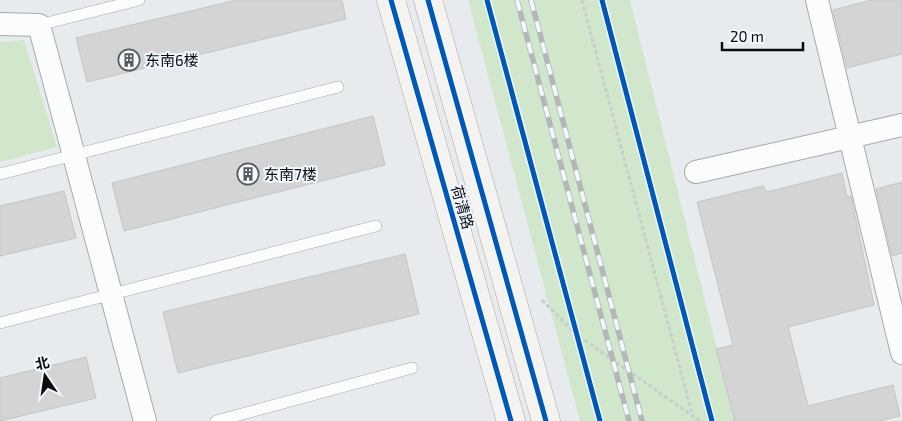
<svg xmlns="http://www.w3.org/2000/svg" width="902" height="421" font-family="'Exo 2','Noto Sans SC',sans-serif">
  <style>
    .green { fill: #d0e7cb }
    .building { fill: #d4d4d5; stroke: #c4c5c5 }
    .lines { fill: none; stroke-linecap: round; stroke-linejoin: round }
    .lane-casing { stroke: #a7aaac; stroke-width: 12 }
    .street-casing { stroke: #a7aaac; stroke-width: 24 }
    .secondary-casing { stroke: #a7aaac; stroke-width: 29 }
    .path { stroke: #cbccce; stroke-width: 3; stroke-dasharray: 4 2.5; stroke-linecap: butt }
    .lane { stroke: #fbfcfc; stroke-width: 11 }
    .street { stroke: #fbfcfc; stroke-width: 22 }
    .secondary { stroke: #f4f3f0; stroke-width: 28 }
    .rail-casing { stroke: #b5b6b7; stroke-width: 5.5 }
    .rail { stroke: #f1f8ff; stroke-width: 4; stroke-dasharray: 11; stroke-linecap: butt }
    .cycleway-casing { stroke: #f1f8ff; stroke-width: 8 }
    .cycleway { stroke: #0057b8; stroke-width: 5 }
    .labels { text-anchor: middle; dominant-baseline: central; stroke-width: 4; stroke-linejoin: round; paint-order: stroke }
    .poi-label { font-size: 15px; fill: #0a0c0f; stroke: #f1f8ff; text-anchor: start }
    .street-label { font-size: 15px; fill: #0a0c0f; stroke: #f1f8ff }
  </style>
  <rect width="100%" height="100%" fill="#e7ebee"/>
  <path class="green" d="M468,0H630L735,421H580Z
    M24,40L57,147L0,162V42Z"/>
  <path class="building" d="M237,0H342L346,19L87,82L76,38Z
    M872,0H902V54L847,68L833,10Z
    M373,116L385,165L124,231L112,183Z
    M842,173L847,197L851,196L874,305L788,327L808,406L893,385L900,416L879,421H735L716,349L733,345L697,202L763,186L767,192Z
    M902,182V253L892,256L876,189Z
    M64,191L76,238L0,256V206Z
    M405,254L419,314L178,373L163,312Z
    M86,357L96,398L0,421V378Z"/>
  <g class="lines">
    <g class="lane-casing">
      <path id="lane" d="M39,25L139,0
        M0,174L338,87
        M0,323L376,226
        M216,421L412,368"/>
    </g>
    <g class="street-casing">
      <path id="street" d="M817,0L902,353
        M0,24L39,25L145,421
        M696,172L902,125"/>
    </g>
    <g class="secondary-casing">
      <path id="secondary" d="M391,0L511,421
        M428,0L546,421"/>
    </g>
    <path class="path" d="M582,0L694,421
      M542,300L576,334L700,421"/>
    <use href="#lane" class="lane"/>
    <use href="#street" class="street"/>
    <use href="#secondary" class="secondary"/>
    <g class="rail-casing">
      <path id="rail" d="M517,0L629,421
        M531,0L642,421"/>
    </g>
    <use href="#rail" class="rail"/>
    <g class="cycleway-casing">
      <path id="cycleway" d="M391,0L511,421
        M428,0L546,421
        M487,0L600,421
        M602,0L712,421"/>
    </g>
    <use href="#cycleway" class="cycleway"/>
  </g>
  <defs>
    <g id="building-ring" transform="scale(1.125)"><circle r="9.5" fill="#f1f8ff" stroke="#575a5d" stroke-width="1.5"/><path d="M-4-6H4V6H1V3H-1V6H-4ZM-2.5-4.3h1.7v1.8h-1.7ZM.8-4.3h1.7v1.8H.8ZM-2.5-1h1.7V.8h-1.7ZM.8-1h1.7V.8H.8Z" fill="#575a5d"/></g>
  </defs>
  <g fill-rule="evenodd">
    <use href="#building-ring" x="129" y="60"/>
    <use href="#building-ring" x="248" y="174"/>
  </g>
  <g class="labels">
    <g class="poi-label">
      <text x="145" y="60">东南6楼</text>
      <text x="264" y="174">东南7楼</text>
    </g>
    <g class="street-label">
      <text transform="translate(463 207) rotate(74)">荷清路</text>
    </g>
  </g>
  <g transform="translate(45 376) rotate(347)" stroke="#f1f8ff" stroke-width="4" paint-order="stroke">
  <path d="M0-4L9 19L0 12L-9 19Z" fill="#0a0c0f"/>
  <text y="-8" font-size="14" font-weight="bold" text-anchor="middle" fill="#0a0c0f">北</text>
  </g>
  <path d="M722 42v8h81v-8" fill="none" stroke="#0a0c0f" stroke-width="2.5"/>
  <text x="730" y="42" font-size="15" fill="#0a0c0f" stroke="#f1f8ff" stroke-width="4" paint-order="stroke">20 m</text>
</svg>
